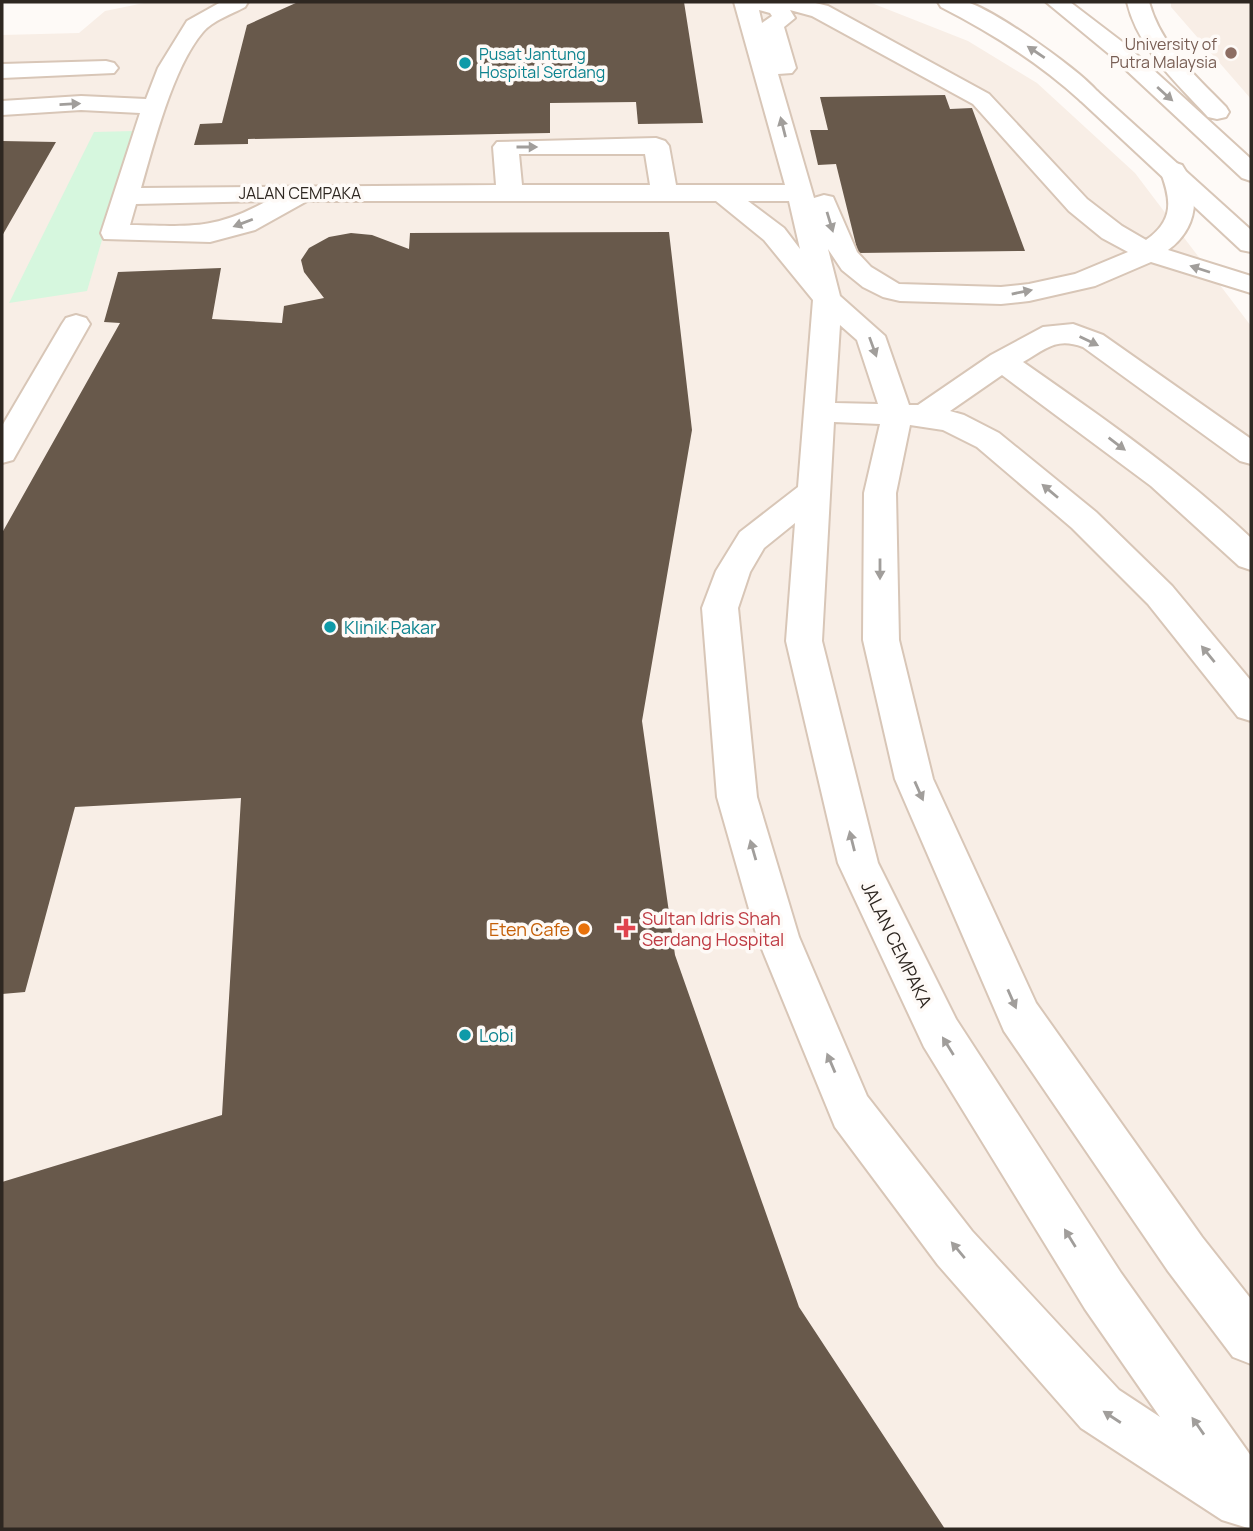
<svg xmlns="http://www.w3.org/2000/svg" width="1253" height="1531" font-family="Manrope,sans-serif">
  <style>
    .built { fill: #f8eee6 }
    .green { fill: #d6f7de }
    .building { fill: #68594b }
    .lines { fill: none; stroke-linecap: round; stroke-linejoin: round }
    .minor-casing { stroke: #d8c6b7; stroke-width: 4 }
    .major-casing { stroke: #d8c6b7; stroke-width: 4 }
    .highway-casing { stroke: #d8c6b7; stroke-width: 4 }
    .minor { fill: #fff; fill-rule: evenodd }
    .major { fill: #fff; fill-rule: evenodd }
    .highway { fill: #fff; fill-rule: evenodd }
    .oneway { fill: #a19e9b }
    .education-dot { fill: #8d6e63; stroke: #fefaf7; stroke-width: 2.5 }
    .culture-dot { fill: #0f9aa8; stroke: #fefaf7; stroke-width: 2.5 }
    .health-dot { fill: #e0444e; stroke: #fefaf7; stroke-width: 2.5 }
    .food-dot { fill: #e8710a; stroke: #fefaf7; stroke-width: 2.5 }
    .labels { text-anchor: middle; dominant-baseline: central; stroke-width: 7; stroke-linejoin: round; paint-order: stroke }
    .far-education-label { font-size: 16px; fill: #785e54; stroke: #fefaf7; text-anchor: end }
    .far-culture-label { font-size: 16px; fill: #0d838f; stroke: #fefaf7; text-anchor: start }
    .far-street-label { font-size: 16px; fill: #2e2721; stroke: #fefaf7 }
    .culture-label { font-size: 18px; fill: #0d838f; stroke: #fefaf7; text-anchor: start }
    .health-label { font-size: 18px; fill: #be3a42; stroke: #fefaf7; text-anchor: start }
    .food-label { font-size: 18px; fill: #c56008; stroke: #fefaf7; text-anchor: end }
    .street-label { font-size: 18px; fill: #2e2721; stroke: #fefaf7 }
  </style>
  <rect width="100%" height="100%" fill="#fefaf7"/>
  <path class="built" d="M149,2H869L968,41L1037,83L1135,173L1251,326V1529H2V35L79,33L105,11Z
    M1171,2H1251V99L1171,7Z"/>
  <path class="green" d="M134,131L87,291L9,303L94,132Z"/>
  <path class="building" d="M298,2H684L703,123L638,124L636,102L550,103V133L248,139V144L194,145L200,124L222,123L247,25Z
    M945,95L950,109L972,108L1025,251L858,253L836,164L818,165L810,130H828L820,97Z
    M2,141L56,142L2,236Z
    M669,232L692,430L642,721L675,955L799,1307L945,1529H2V1182L222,1115L241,798L75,807L25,992L2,994V533L120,323L104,322L118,272L221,268L212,319L282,323L284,306L324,298L304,272L301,260L309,248L329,237L351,233L372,235L409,249L410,233Z"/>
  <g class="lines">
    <g class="minor-casing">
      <path id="minor" d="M221,2H248L245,7C232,14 212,21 203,32C173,67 154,143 141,188L496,185L493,147L497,142L656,138L665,141L669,146L676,185H785L734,2H811L828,6L989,94L1087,199L1122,226L1146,240C1175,220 1171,199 1160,170L1164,165L1173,162L1182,165C1202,194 1197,229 1168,250L1251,276V293L1151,262L1095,286L1029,301L1001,304L900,301L883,297L863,287L842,270L828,249L840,296L885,336L909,405H918L991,355L1043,327L1073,324L1103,335L1251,439V464L1240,461L1083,347C1056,337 1046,349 1023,362C1102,417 1181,472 1251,538V570L1239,566L1151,486L1002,375L950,411L964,415L999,433L1096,512L1172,586L1251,681V721L1238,717L1148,604L1072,528L977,447L943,430L910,425L896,493L899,640L933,779L1036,1003L1202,1237L1251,1299V1364L1233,1357L1168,1271L1004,1031L895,779L863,640L864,493L880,424L834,422L822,641L878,863L956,1019L1121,1273L1251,1456V1529L1222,1520L1081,1428L938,1265L835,1127L757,937L717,797L702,608L716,571L740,532L798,487L813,300L764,240L716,201H307L255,230L210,242L104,239L101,233L140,113L81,110L2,115V101L81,96L146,99L158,68L187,21ZM759,10L770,13L772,16L762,23ZM790,10L812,16L973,104L1069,211L1102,238L1128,252L1075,274L1029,284L1001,287L899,284L871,267L857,252L833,197L824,195L814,198L778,74L792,73L796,68L784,27L795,18ZM519,154H645L650,185H522ZM267,201C213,231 189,226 130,225L136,204ZM748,201H789L800,249L784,228ZM840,325L857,340L878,404L835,403ZM795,523L786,641L838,863L924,1047L1085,1309L1160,1417L1119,1390L972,1231L867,1096L799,937L757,797L738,608L750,572L764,548Z
        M106,61L114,63L118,68L114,73L2,78V64Z
        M76,315L86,318L90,324L13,460L2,463V426L62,324L66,318Z"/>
    </g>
    <g class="major-casing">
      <path id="major" d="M1089,89L1097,91L1251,230V252L1241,250L1081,101L1077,96L1081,91Z"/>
    </g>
    <g class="highway-casing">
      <path id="highway" d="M938,2C946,2 958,0 966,2C992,8 1085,73 1101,96L1097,101L1089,103L1081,101C1038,62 992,33 941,7Z
        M1046,2H1070L1125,44L1251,159V181L1242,178L1109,54Z
        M1127,2H1149C1161,46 1195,75 1226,107L1229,112L1226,117L1217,119L1208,117C1177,83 1138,49 1127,2Z"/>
    </g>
    <use href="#minor" class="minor"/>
    <use href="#major" class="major"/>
    <use href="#highway" class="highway"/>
  </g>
  <defs><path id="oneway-solid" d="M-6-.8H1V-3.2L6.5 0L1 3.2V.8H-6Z" transform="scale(1.75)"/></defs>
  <g class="oneway">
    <use href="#oneway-solid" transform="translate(1036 52) rotate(-146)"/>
    <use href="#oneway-solid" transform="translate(1165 94) rotate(42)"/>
    <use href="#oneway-solid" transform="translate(70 104) rotate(-3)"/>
    <use href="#oneway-solid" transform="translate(783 127) rotate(-104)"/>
    <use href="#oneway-solid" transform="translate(527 147)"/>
    <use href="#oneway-solid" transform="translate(830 222) rotate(73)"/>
    <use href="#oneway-solid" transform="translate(243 223) rotate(159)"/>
    <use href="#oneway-solid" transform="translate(1200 269) rotate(-162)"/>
    <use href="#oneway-solid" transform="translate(1022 292) rotate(-11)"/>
    <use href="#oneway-solid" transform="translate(1089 341) rotate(26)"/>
    <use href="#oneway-solid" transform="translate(873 347) rotate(70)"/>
    <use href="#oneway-solid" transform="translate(1117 444) rotate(37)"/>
    <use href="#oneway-solid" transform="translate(1050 491) rotate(-140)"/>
    <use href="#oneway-solid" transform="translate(880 569) rotate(90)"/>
    <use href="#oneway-solid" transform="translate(1208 654) rotate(-129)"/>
    <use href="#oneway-solid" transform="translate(919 791) rotate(66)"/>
    <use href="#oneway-solid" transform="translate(852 841) rotate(-104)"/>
    <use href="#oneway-solid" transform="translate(753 850) rotate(-106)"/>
    <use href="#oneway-solid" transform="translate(1012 999) rotate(66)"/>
    <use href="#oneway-solid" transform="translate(948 1046) rotate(-122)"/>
    <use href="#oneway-solid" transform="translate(831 1063) rotate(-113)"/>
    <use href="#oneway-solid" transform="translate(1070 1238) rotate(-122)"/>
    <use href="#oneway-solid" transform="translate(958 1250) rotate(-130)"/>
    <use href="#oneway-solid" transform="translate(1112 1417) rotate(-147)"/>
    <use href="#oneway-solid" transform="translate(1198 1426) rotate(-125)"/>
  </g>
  <circle class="education-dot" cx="1231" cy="53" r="7"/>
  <g class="culture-dot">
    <circle cx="465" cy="63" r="7"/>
    <circle cx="330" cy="627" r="7"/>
    <circle cx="465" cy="1035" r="7"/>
  </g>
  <path class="health-dot" d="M622.5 917.5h7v7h7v7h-7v7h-7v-7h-7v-7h7z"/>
  <circle class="food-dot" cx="584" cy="929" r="7"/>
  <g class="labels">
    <g class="far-education-label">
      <text x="1217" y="44">University of<tspan x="1217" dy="18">Putra Malaysia</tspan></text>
    </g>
    <g class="far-culture-label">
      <text x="479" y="54">Pusat Jantung<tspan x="479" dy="18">Hospital Serdang</tspan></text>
    </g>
    <g class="far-street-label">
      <text x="300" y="193">JALAN CEMPAKA</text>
    </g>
    <g class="culture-label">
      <text x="344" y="627">Klinik Pakar</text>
      <text x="479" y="1035">Lobi</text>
    </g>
    <g class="health-label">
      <text x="642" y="918">Sultan Idris Shah<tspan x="642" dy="21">Serdang Hospital</tspan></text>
    </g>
    <g class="food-label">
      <text x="570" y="929">Eten Cafe</text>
    </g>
    <g class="street-label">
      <text transform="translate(897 944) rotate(64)">JALAN CEMPAKA</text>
    </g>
  </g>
  <rect width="1253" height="1531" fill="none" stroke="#2e2721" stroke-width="7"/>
</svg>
